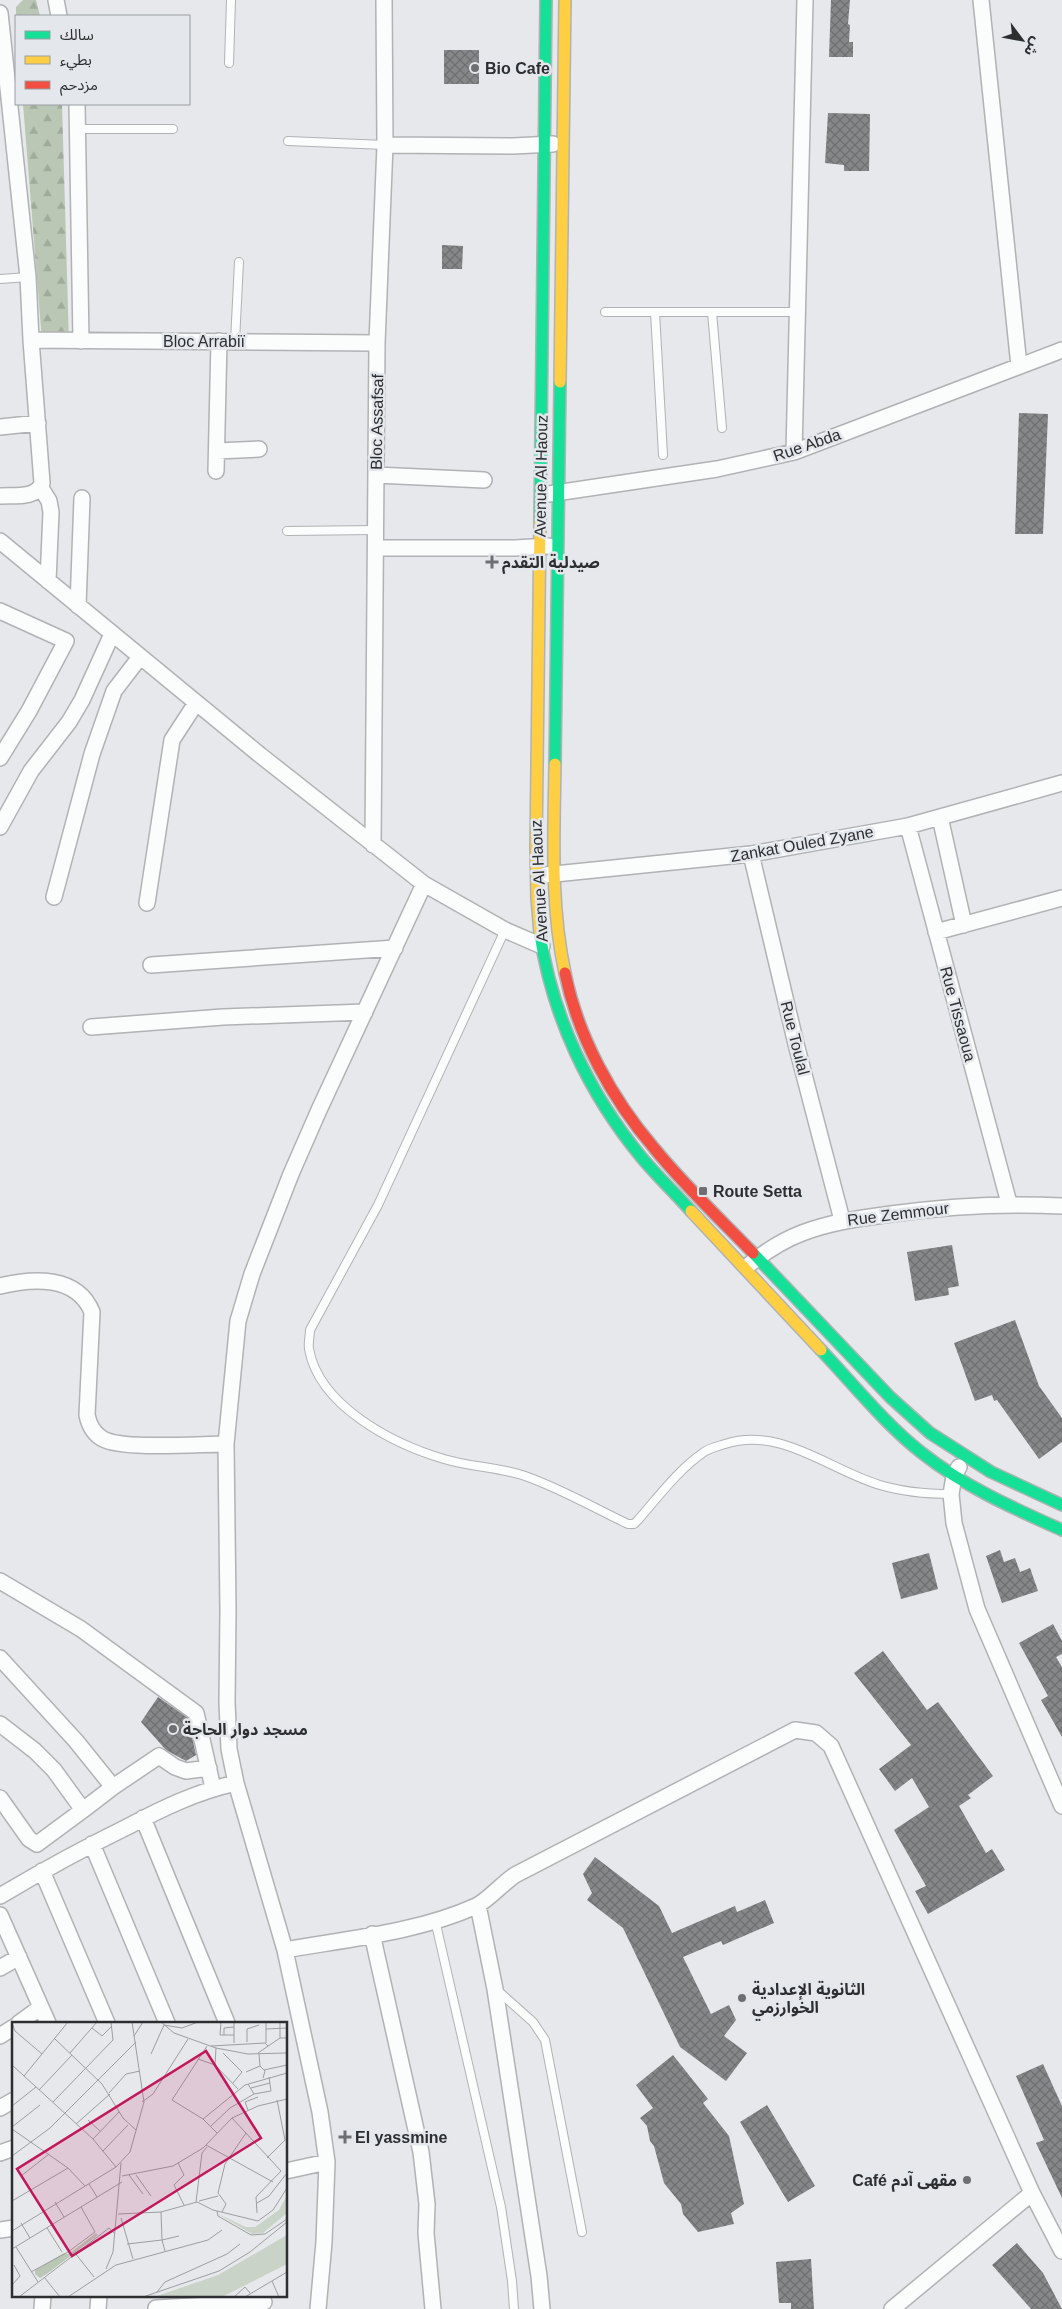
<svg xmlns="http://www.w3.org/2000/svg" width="1062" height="2309" font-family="Helvetica,'Noto Sans Arabic',sans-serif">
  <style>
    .forest { fill: url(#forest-firs) }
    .building { fill: url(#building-cross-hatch) }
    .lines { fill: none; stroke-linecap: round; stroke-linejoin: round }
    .lane-casing { stroke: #b0b2b4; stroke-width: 10 }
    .street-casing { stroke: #b0b2b4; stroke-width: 18 }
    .fast-casing { stroke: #b0b2b4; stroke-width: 14 }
    .slow-casing { stroke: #b0b2b4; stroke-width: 14 }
    .jam-casing { stroke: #b0b2b4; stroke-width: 14 }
    .lane { stroke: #fbfcfc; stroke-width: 8 }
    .street { stroke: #fbfcfc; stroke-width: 15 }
    .fast { stroke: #16e098; stroke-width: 11 }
    .slow { stroke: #ffcf43; stroke-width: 11 }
    .jam { stroke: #f24e42; stroke-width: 11 }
    .poi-dot { fill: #6d6f71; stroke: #e4e8ed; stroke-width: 2 }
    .labels { text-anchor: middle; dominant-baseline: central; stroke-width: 5; stroke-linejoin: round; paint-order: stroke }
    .poi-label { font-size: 16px; font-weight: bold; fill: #2c2e30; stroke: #e4e8ed; text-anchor: start }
    .street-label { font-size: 16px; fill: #2c2e30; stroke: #e4e8ed }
    .inset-road { fill: none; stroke: #9c9ea0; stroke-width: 1 }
    .view { fill: #c2185b; fill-opacity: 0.15; stroke: #c2185b; stroke-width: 2.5 }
    .inset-edge { fill: none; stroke: #2c2e30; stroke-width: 2.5 }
  </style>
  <defs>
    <pattern id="forest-firs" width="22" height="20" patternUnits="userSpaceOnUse" patternTransform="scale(1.25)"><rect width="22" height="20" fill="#bac7b5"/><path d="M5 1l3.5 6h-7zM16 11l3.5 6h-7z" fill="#a0ab9c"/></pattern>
    <pattern id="building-cross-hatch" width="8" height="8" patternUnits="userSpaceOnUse" patternTransform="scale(1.25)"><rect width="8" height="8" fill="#868789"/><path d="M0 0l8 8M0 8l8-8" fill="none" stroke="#6e6f70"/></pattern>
  </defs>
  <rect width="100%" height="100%" fill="#e6e8eb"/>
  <path class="forest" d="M23,0H36L40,16H16V7Z
    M23,104H62L69,343L42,341Z"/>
  <path class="building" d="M831,0H850L848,24L850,25L849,42H853V57H829Z
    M444,50H479V84H444Z
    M828,113L870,114L869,171H844V165L825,163Z
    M442,245L463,246L462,269H442Z
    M1019,413L1048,414L1043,534H1015Z
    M952,1245L959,1286L948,1288L949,1295L915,1301L907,1252Z
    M1015,1320L1039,1386L1062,1418V1442L1039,1459L997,1400L994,1401L992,1395L975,1401L954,1343Z
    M1000,1550L1004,1562L1015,1558L1020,1572L1030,1568L1038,1591L1002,1603L986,1556Z
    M929,1553L938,1589L901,1599L892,1563Z
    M1053,1624L1062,1641V1654L1056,1657L1062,1667V1737L1041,1700L1048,1696L1019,1643Z
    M883,1651L927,1710L938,1702L993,1776L968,1795L971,1798L959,1806L986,1853L992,1849L1005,1870L928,1914L915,1891L926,1886L894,1830L929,1807L912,1778L895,1791L879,1769L911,1745L854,1673Z
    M158,1697L188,1718L196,1755L186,1761L166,1750L141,1722Z
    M595,1857L659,1906L672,1933L735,1906L737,1912L765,1900L774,1923L723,1945L721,1941L683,1957L711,2014L729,2005L736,2020L724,2036L747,2053L726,2081L680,2047L623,1928L587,1900L592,1893L583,1874Z
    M673,2055L708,2099L703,2103L729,2136L744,2204L731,2213L734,2224L698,2232L683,2214L681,2204L664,2183L654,2146L650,2141L647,2126L640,2118L653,2108L636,2085Z
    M1043,2064L1062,2106V2198L1036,2143L1044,2140L1016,2076Z
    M767,2105L815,2186L788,2202L740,2122Z
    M1017,2243L1043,2273L1062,2309H1031L992,2265Z
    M811,2259L814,2309H791V2303H779L776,2262Z"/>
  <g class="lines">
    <g class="lane-casing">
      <path id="lane" d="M229,63L231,0
        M77,129H173
        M288,141L385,145
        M0,279L28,277
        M605,312H797
        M655,312L663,455
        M712,312L722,428
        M235,341L239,262
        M287,531L376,530
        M505,930L378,1205L310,1330C310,1336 308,1343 309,1349C319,1406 393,1444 444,1459C470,1467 499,1467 525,1476C562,1489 594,1508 628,1524H634L638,1520C659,1496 678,1470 704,1452C710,1448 719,1446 725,1444C781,1426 829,1470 880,1485C903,1492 927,1494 951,1494
        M435,1920L501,2207L512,2281L514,2309
        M497,1990L533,2022L545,2040L582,2232"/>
    </g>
    <g class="street-casing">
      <path id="street" d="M56,0L59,16
        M981,0L1019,366
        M0,13L28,277L31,340L42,483C37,499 14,495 0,496
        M77,104L81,341
        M385,145L513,146L553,144
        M31,340L377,343
        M0,427L38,423
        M217,451L259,449
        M794,452L805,0
        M216,471L219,341
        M376,475L484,480
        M41,488L49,501L51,512L48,581
        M549,494L717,469L794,452L1062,350
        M0,541L260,755L424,884L505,930L542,946
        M376,548H515L549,546
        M78,606L82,498
        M0,611L66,641L29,711L0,758
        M940,817L964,925
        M908,826L1009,1203
        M0,827L31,771L69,722L82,700L112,634
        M373,845L377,343L385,145L384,0
        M751,854L796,1044L842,1220
        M545,875L751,854L908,826L1062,783
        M54,897L92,754L114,691L140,657
        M147,903L172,740L196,703
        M936,932L1062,898
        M151,965L395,948
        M91,1027L223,1017L365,1012
        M750,1264C766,1251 784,1240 802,1233C831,1222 861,1218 891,1214C949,1206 1003,1203 1062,1206
        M0,1286C32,1278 77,1275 92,1312L87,1415C89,1425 94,1434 103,1439C123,1450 200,1444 226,1444
        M959,1467L954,1476L951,1494L954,1523L977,1609L1062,1806
        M0,1581L81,1629L196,1713L213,1788
        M0,1658L76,1741L113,1787L159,1756L175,1767L186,1771L209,1768
        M0,1724L35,1751L54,1770L83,1810L113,1787
        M0,1798L29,1839L37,1844L83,1810
        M143,1818L227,2023
        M92,1844L167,2023
        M42,1871L107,2023
        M0,1896C42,1871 84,1848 127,1827C163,1808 196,1792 236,1783
        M478,1905L495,1989L539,2276L542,2309
        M0,1915L48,2023
        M372,1934L421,2152L427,2204L426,2233L433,2309
        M285,1950C347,1939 419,1932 476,1906C487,1901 503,1883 515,1875L795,1730L816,1733L831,1746L1032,2193L1062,2251
        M0,1968L19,1957
        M19,2023L41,2007
        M0,2036L14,2027
        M0,2108L14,2100
        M0,2153L14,2148
        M286,2171L327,2162
        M0,2230L14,2228
        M156,2308L264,2302
        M42,2309L43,2295
        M98,2309L99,2295
        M318,2309L324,2242L327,2162L320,2112L285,1950L236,1783L229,1749L227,1702L228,1610L226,1444L238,1321L252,1274L291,1174L319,1110L424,884
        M892,2309L1032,2193"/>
    </g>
    <g class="fast-casing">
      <path id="fast" d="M540,522L546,0
        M555,764L560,382
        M540,934C552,1016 589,1094 642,1158C657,1176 675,1193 691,1211
        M753,1253L890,1397L930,1433L991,1472L1062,1505
        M821,1350C854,1385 885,1424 922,1453C965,1487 1013,1508 1062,1530"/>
    </g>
    <g class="slow-casing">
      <path id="slow" d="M560,382L565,0
        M540,522L536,848L537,898L540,934
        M555,764C554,834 550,905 565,973
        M691,1211L821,1350"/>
    </g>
    <g class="jam-casing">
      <path id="jam" d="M565,973C578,1037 612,1099 654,1148C684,1185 720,1219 753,1253"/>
    </g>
    <use href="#lane" class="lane"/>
    <use href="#street" class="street"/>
    <use href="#fast" class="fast"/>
    <use href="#slow" class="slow"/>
    <use href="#jam" class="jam"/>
  </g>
  <g class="poi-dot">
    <circle cx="475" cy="68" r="5"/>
    <path d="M489.5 554.5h5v5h5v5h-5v5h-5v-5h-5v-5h5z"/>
    <rect x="698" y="1186" width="10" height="10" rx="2.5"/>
    <circle cx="173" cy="1729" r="5"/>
    <circle cx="742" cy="1998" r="5"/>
    <path d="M342.5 2129.5h5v5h5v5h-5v5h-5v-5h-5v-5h5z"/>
    <circle cx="967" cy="2180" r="5"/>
  </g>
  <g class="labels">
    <g class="poi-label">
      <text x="485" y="68">Bio Cafe</text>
      <text x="502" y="562">صيدلية التقدم</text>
      <text x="713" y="1191">Route Setta</text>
      <text x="183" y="1729">مسجد دوار الحاجة</text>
      <text x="752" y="1989">الثانوية الإعدادية<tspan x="752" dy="18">الخوارزمي</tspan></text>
      <text x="355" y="2137">El yassmine</text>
      <text x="957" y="2180" text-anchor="end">Café مقهى آدم</text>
    </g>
    <g class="street-label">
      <text x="204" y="341">Bloc Arrabiï</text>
      <text transform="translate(377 422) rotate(-89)">Bloc Assafsaf</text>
      <text transform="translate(807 445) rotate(-19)">Rue Abda</text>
      <text transform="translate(541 476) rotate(-89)">Avenue Al Haouz</text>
      <text transform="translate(802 844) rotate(-10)">Zankat Ouled Zyane</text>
      <text transform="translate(539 881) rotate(-93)">Avenue Al Haouz</text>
      <text transform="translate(958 1014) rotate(75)">Rue Tissaoua</text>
      <text transform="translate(795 1038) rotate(76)">Rue Toulal</text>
      <text transform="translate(898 1214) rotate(-7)">Rue Zemmour</text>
    </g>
  </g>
  <g transform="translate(12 2022)">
    <rect width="275" height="275" fill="#e6e8eb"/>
    <path d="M275,173V191L251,211L240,212L206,192L234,205H243L267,188ZM275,213V242L210,275H142L206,253Z" fill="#cad3c8"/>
    <path d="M84,211L86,213L36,251L28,256L23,252V248L52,231L57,232Z" fill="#bac7b5"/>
    <path class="inset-road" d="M149,0L162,11L204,26L236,32L275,31M209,0L208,13H222M222,0V21M254,0V21M268,0V16M0,1L3,9L30,32M80,6L90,14L99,5M254,7L275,6M212,13V6L222,5M122,14L131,0M43,17L90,62L111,96L124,108M235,20V7L247,3M195,24L160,78L191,97L205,111M199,24L253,21L256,24M58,31L85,0M211,31L230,50L221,61M246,31L268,16H275M139,32L152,3L170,6L186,0M247,32L248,44L253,49L251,56M186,37L203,43L226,67M0,43L81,117L104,145M203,43L204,26M252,48L275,43M234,50L248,44M12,54L56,0M239,66L258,61M27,68L60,33M97,71L114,52L128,49M242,72L259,69L257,55M41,80L101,18L99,0M130,80L141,72L176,17M0,84L24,65M236,88L233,80L246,75M220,96L269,149L244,175L245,191M191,97L233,63L275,51M76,98L88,109M64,102L98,72M199,104L218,86L242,72L236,62M0,105L28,83M0,107L56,146L73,164M81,117L107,90M194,123L261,160M91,129L116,103M0,134L38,106L124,20M255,136L273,118L265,78M166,141L172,153L162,163L172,183M117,153L131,172M124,153L139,174M9,154L37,132M110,154L161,144L191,126L220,96L246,84L275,77M77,162L85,175M0,179L56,146M187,179L206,174M43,180L52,195M184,180L190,131L195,125M245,181L257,174L275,151M69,185L83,210M205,189L206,194L239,213L253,212L275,197M149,190L150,218L167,214M210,190L214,182L206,171L213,142L234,111M106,192L149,190L185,180L201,188L246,199L261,188L275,166M109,196L121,237M9,201L18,216M35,206L50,230M0,209L104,145L118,130L132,80L120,0M115,222L150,218L153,229M4,225L26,260M0,227L110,160M63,231L82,255M94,247L101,230L109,141M19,250L56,230L83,210M32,255L48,275M260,259L267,275M0,263L8,254L2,243M145,270L153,260L215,232L228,222M7,275L97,206L103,212M56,275L104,243L196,218L210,208M131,275L207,249L238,230L275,200M222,275L233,265L238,271M233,275L275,250"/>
    <path class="view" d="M194,29L249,116L60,234L5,147Z"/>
    <rect width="275" height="275" class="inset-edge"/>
  </g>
  <rect x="15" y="15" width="175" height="90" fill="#e4e8ed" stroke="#9a9ea1"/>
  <rect x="25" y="31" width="25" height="8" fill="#16e098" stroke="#9a9ea1"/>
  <text x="60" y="40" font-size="15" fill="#2c2e30">سالك</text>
  <rect x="25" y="56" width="25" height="8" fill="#ffcf43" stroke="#9a9ea1"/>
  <text x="60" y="65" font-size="15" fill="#2c2e30">بطيء</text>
  <rect x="25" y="81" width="25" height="8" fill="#f24e42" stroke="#9a9ea1"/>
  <text x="60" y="90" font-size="15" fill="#2c2e30">مزدحم</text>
  <g transform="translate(1022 40) rotate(122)" stroke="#e4e8ed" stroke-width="4" paint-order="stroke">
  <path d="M0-4L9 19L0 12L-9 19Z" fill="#2c2e30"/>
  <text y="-8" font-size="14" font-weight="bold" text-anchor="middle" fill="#2c2e30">ش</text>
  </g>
</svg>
